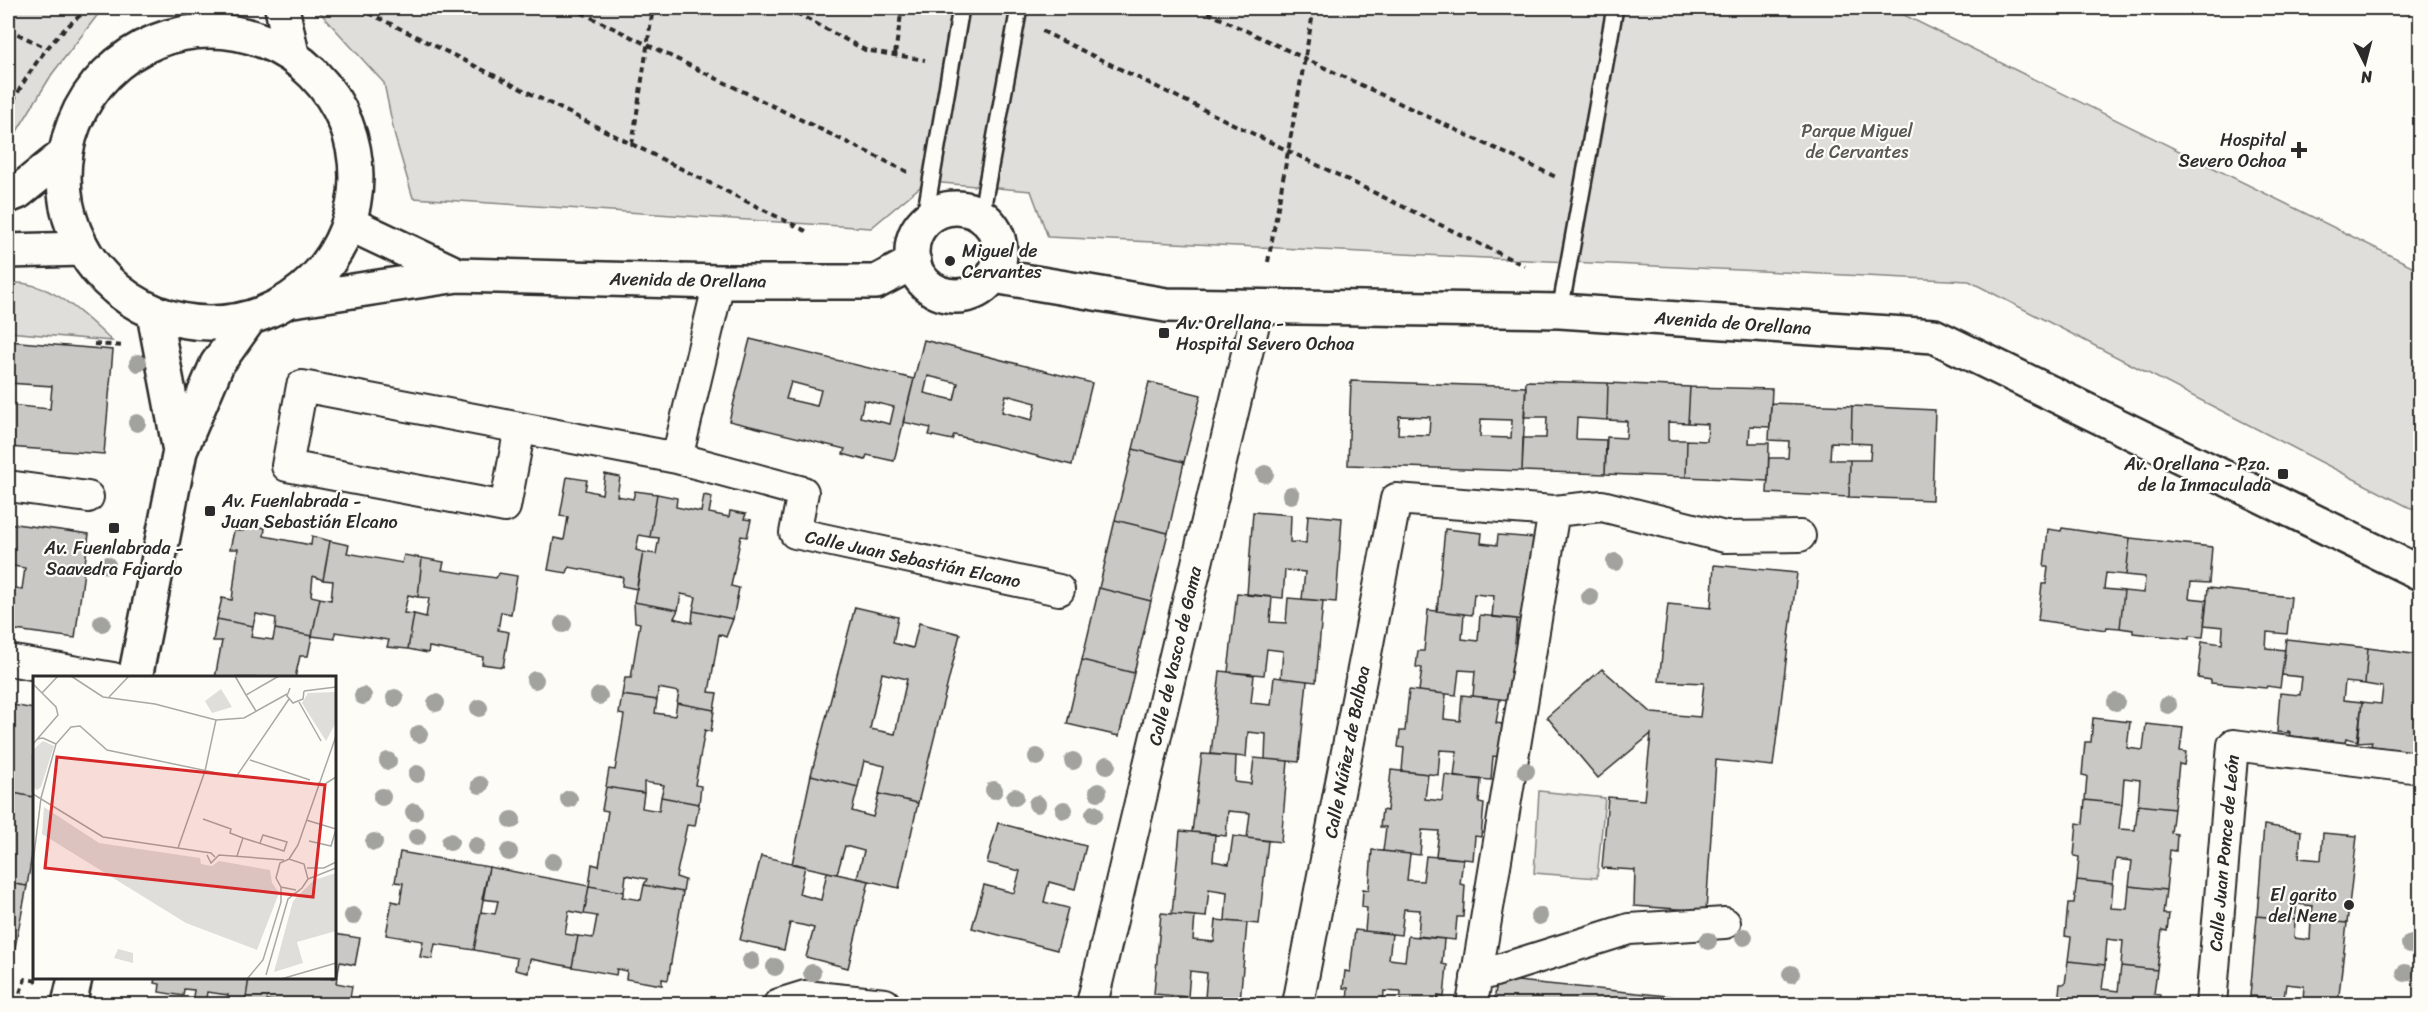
<svg xmlns="http://www.w3.org/2000/svg" width="2428" height="1012" font-family="Sriracha,sans-serif">
  <style>
    .green { fill: #dfdeda; stroke: #858482; stroke-width: 1.5 }
    .building { fill: #c9c8c4; stroke: #2b2b2b; stroke-width: 1.5; fill-rule: evenodd }
    .lines { fill: none; stroke-linecap: round; stroke-linejoin: round }
    .lane-casing { stroke: #2b2b2b; stroke-width: 20 }
    .street-casing { stroke: #2b2b2b; stroke-width: 34 }
    .primary-casing { stroke: #2b2b2b; stroke-width: 38 }
    .highway-casing { stroke: #2b2b2b; stroke-width: 38 }
    .path { stroke: #2b2b2b; stroke-width: 4; stroke-dasharray: 6 4.5; stroke-linecap: butt }
    .lane { stroke: #fdfcf7; stroke-width: 15 }
    .street { stroke: #fdfcf7; stroke-width: 30 }
    .primary { stroke: #fdfcf7; stroke-width: 33 }
    .highway { stroke: #fdfcf7; stroke-width: 33 }
    .tree { fill: #a2a29f }
    .poi-dot { fill: #2b2b2b; stroke: #fdfcf7; stroke-width: 2 }
    .labels { text-anchor: middle; dominant-baseline: central; stroke-width: 4.5; stroke-linejoin: round; paint-order: stroke }
    .park-label { font-size: 18px; fill: #585857; stroke: #fdfcf7 }
    .poi-label { font-size: 18px; fill: #2b2b2b; stroke: #fdfcf7; text-anchor: end }
    .street-label { font-size: 18px; fill: #2b2b2b; stroke: #fdfcf7 }
    .inset-road { fill: none; stroke: #a9a8a5; stroke-width: 1.5 }
    .view { fill: #d62828; fill-opacity: 0.15; stroke: #d62828; stroke-width: 3 }
    .inset-edge { fill: none; stroke: #2b2b2b; stroke-width: 3 }
  </style>
  <rect width="100%" height="100%" fill="#fdfcf7"/>
  <filter id="ink" filterUnits="userSpaceOnUse"><feTurbulence type="fractalNoise" baseFrequency=".0167" numOctaves="2"/><feDisplacementMap in="SourceGraphic" scale="12" xChannelSelector="R" yChannelSelector="G"/><feConvolveMatrix kernelMatrix="1 2 1 2 8 2 1 2 1" color-interpolation-filters="sRGB"/></filter>
  <g filter="url(#ink)">
    <path class="green" d="M8,8H103L52,74L8,146Z
      M316,8H1890L2420,270V513L1969,281L1048,237L1031,191L931,182H926L871,228L413,198L395,137L384,83Z
      M8,283C52,280 82,314 112,341L8,332Z
      M1539,791L1605,798L1597,878L1534,873Z"/>
    <path class="building" d="M750,339L914,379L894,461L867,455L865,460L843,454L845,449L729,421ZM791,382L821,390L817,406L786,399ZM864,400L894,407L890,424L860,417Z
      M924,340L1092,383L1072,465L954,435L952,440L929,435L931,428L903,422ZM928,376L958,383L954,400L924,393ZM1006,395L1036,403L1032,420L1002,412Z
      M8,341L113,350L104,454L8,447V405L50,409L52,386L8,383Z
      M1351,381L1526,387L1522,471L1348,465ZM1399,416L1430,417L1429,435L1398,434ZM1481,419L1512,420L1511,438L1480,437Z
      M1526,381L1608,383L1607,420L1577,418L1576,439L1606,440L1605,474L1522,471L1523,438H1546L1547,417H1524Z
      M1149,382L1201,395L1184,462L1133,449Z
      M1608,383L1690,387L1688,423L1668,422V440H1687L1686,477L1605,474L1607,437L1626,438L1627,421L1607,420Z
      M1690,387L1772,389L1770,427L1750,426L1749,443H1769L1768,481L1686,477L1687,440L1707,441L1708,424L1688,423Z
      M1771,403L1852,406L1851,443L1831,442L1830,460H1850L1849,497L1767,493L1769,458H1788L1789,441L1769,440Z
      M1852,406L1935,410L1932,500L1849,497L1850,460H1870L1871,444L1851,443Z
      M1133,449L1184,462L1168,533L1115,520Z
      M605,474L620,477L617,496L633,499L635,491L657,494L650,537L639,535L636,550L643,552L637,589L622,586L623,577L569,567L567,573L548,570L554,538L564,540L568,517L560,516L567,477L587,480L585,490L602,494Z
      M657,494L677,498L676,507L701,512L704,495L712,497L709,513L729,517L730,511L746,514L744,519L751,520L747,537L741,536L731,586L739,588L733,619L693,611L696,597L681,594L678,610L634,602L643,552L656,554L659,538L650,537Z
      M1253,512L1291,515L1290,542L1306,543L1308,515L1342,518L1336,602L1302,599L1305,572L1285,570L1283,598L1247,595Z
      M1115,520L1168,533L1151,601L1099,588Z
      M8,523L89,534L75,638L8,629V587L22,589L25,568L8,565Z
      M243,523L265,528L264,536L311,545L312,536L330,541L323,580L313,576L311,596L320,598L312,636L275,629L276,618L256,614L253,626L217,619L222,598L232,600L238,549H230L234,531H243Z
      M2062,528L2130,538L2126,575L2106,573L2104,589L2124,591L2120,628L2107,627L2106,630L2038,620L2042,584H2046L2048,567H2044L2048,529L2061,531Z
      M1445,529L1482,533L1481,543L1497,545L1498,535L1535,538L1527,620L1492,617L1494,596L1474,594L1472,615L1437,611Z
      M2130,538L2212,547L2209,583L2191,582L2189,598L2207,600L2203,637L2189,636V639L2133,633V630L2120,628L2124,591L2144,593L2145,577L2126,575Z
      M330,541L349,545L347,553L402,563L404,555L422,558L418,597L408,595L404,613L414,614L408,649L387,647L389,640L335,632V639L312,636L320,598L331,600L333,581L323,580Z
      M422,558L444,562L442,570L496,578L499,573L517,576L511,614L501,612L498,630L509,632L503,667L482,664L483,657L429,647L428,653L408,649L414,614L426,617L429,598L418,597Z
      M1714,565L1797,573L1773,766L1716,760L1706,911L1634,906L1635,870L1602,868L1608,797L1644,800L1651,734L1598,778L1547,717L1602,669L1652,713L1700,717L1704,683L1659,681L1668,604L1711,608Z
      M1099,588L1151,601L1134,673L1082,660Z
      M2208,588L2291,597L2287,634L2267,632L2266,648L2285,650L2280,688L2267,686L2266,688L2211,683V680L2198,678L2202,641L2222,644L2223,627L2204,625Z
      M1237,593L1272,597L1270,622L1286,623L1288,598L1323,601L1316,682L1281,678L1283,651L1267,649L1264,675L1228,672Z
      M634,602L678,610L674,618L692,623L693,611L733,619L726,637L719,634L709,692L717,693L714,710L677,703L679,692L658,688L657,700L622,695L625,678H631L640,623L635,622Z
      M855,607L898,617L893,643L913,648L919,623L960,634L918,803L879,794L885,766L864,761L858,787L811,775ZM882,673L907,679L895,734L870,729Z
      M1428,610L1464,614L1462,639L1478,641L1480,615L1517,619L1515,643L1520,644L1517,677L1511,676L1509,700L1473,696L1475,671L1459,670L1456,695L1419,691L1422,668L1416,667L1418,651H1424Z
      M217,619L253,626L251,637L273,640L275,629L312,636L308,656H300L295,678H215L222,641H213Z
      M2286,639L2368,648L2365,684L2345,682L2343,700L2362,702L2357,741L2346,738L2345,743L2333,742L2332,740V741L2318,740V738H2314V740L2302,738V736L2301,738L2289,737L2290,732L2288,731V733L2277,732L2280,693L2300,695L2302,677L2282,675Z
      M2368,648L2420,655V753L2371,746L2372,741L2358,742L2362,702L2381,704L2383,687L2365,684Z
      M1082,660L1134,673L1119,736L1067,724Z
      M1220,671L1254,675L1251,703L1271,705L1274,677L1307,681L1299,762L1265,759L1266,734L1248,732L1246,757L1211,754Z
      M1409,690L1446,694L1444,719L1460,721L1462,695L1500,699L1496,723L1502,724L1499,757L1493,756L1491,780L1454,777L1457,751L1440,750L1438,775L1402,771L1404,748L1398,747L1400,731H1405Z
      M622,695L657,700L655,713L675,716L677,703L714,710L711,732L705,730L695,785L701,786L699,804L661,797L664,785L644,782V793L606,787L609,769L615,770L624,715L619,714Z
      M8,704L34,709V797L8,792Z
      M2093,718L2130,722L2127,748L2143,750L2146,724L2183,728L2180,751L2186,752L2184,765L2179,764L2174,809L2138,805L2140,780L2124,778L2122,804L2085,800L2087,776L2082,775L2085,742H2091Z
      M1202,754L1236,756L1235,782L1251,784L1254,758L1288,761L1281,842L1247,838L1250,813L1228,811L1226,836L1192,832Z
      M1391,770L1428,774L1425,799L1442,801L1445,775L1481,780L1479,803L1484,804L1481,837L1475,836L1473,860L1436,856L1439,831L1422,830L1420,855L1383,851L1386,827H1380L1382,810L1387,811Z
      M811,775L858,787L852,811L873,817L879,794L918,803L899,888L857,878L864,851L845,846L837,874L792,864Z
      M606,787L644,793L642,808L659,811L661,797L699,804L695,826L687,825L676,877L685,880L683,892L644,885L647,879L626,875L624,892L589,886L592,864L599,866L608,811L602,810Z
      M8,792L34,797V843L27,886L8,883Z
      M2085,800L2122,804L2119,829L2135,830L2138,805L2174,809L2171,833L2177,834L2176,851L2170,850L2166,890L2129,886L2132,861L2116,859L2113,884L2077,880L2079,857L2074,856L2077,823L2083,824Z
      M998,823L1086,846L1075,889L1049,882L1044,902L1068,908L1057,950L972,928L984,885L1014,893L1020,871L987,863Z
      M2264,825L2301,831L2299,858L2321,860L2323,833L2357,836L2347,923L2311,920L2313,906L2297,904L2295,920L2257,916Z
      M1180,831L1215,834L1213,861L1229,864L1233,836L1268,841L1259,924L1225,921L1227,892L1209,889L1206,917L1172,914Z
      M1372,850L1410,854L1407,880L1423,881L1426,856L1463,859L1460,884L1465,885L1463,917H1457L1455,940L1418,936L1420,910L1404,909L1401,935L1365,931L1367,908L1362,907L1363,889L1369,890Z
      M400,852L489,867L474,950L435,944L432,959L420,957L423,941L386,935L392,901L400,903L403,883L395,882Z
      M761,856L805,866L799,894L821,900L827,872L869,881L848,968L806,957L814,928L802,925L790,923L784,950L740,940Z
      M489,867L589,886L584,914L569,911L565,934L578,936L572,967L530,959L528,973L515,970L517,958L474,950L481,912L495,914L498,901L482,899Z
      M2077,880L2113,884L2111,908L2127,909L2129,886L2166,890L2163,914H2169L2167,931L2162,930L2157,970L2121,966L2123,941L2107,939L2105,965L2068,961L2071,937L2065,936L2068,903H2074Z
      M8,883L27,886L10,973L8,972Z
      M644,885L683,892L668,980L662,979V985L626,979L627,971L617,969L616,975L572,967L578,936L593,938L597,916L584,914L589,886L624,892L622,897L641,900Z
      M1161,913L1195,916L1193,940L1214,942L1216,920L1247,923L1240,1001L1205,998L1207,973L1190,971L1188,997L1154,994Z
      M2257,916L2295,920L2294,938L2310,940L2311,920L2347,923L2338,1004L2303,1001L2304,986L2286,984L2284,998L2250,996Z
      M1355,930L1392,934L1389,959L1405,961L1408,936L1444,939L1442,964L1447,965L1444,997L1438,996V1004H1400L1401,992L1384,991L1383,1004H1347L1348,988H1343L1345,971L1350,972Z
      M334,934L360,938L355,965L340,962L336,983L352,986L349,1004H289L267,1000L266,1004H245L249,978H334Z
      M2068,961L2105,965L2102,989L2118,991L2121,966L2157,970L2154,994L2160,995L2159,1004H2058L2060,984H2065Z
      M155,978H249L245,1004H226L228,995L207,992L205,1004H192L194,990L184,989L183,996L159,992L160,984L154,983Z
      M1497,979L1748,1004H1494Z
      M2250,996L2284,998L2283,1004H2249Z"/>
    <g class="lines">
      <g class="lane-casing">
        <path id="lane" d="M981,216L1019,8
          M924,222L961,8
          M1560,311L1615,8"/>
      </g>
      <g class="street-casing">
        <path id="street" d="M719,282L677,458L803,492L795,533L1059,590
          M520,428L505,507L287,466L302,386L677,458
          M8,486L88,497
          M8,660L113,678
          M1476,977L1629,929L1725,923
          M779,1004L805,996L885,1004
          M1092,1004L1258,307
          M1298,1004L1396,499L1554,511L1602,506L1725,537L1800,536
          M1472,1004L1554,511
          M2211,1004L2233,745L2420,768"/>
      </g>
      <g class="primary-casing">
        <path id="primary" d="M8,196L18,192L64,155
          M912 252a44 44 0 1 1 88 0a44 44 0 1 1-88 0Z
          M350,224L458,275
          M8,251L82,249
          M994,276L1166,305L1560,311L1934,336L2420,573
          M293,300L458,275L719,282H876L914,262"/>
      </g>
      <g class="highway-casing">
        <path id="highway" d="M282,8L292,54
          M64 177a146 146 0 1 1 292 0a146 146 0 1 1-292 0Z
          M154,314L180,451
          M135,678L180,451L217,364L249,319
          M69,1004L75,978"/>
      </g>
      <path class="path" d="M359,8L808,232
        M572,8L908,172
        M787,8L865,50L925,60
        M1198,8L1558,178
        M8,29L46,48
        M1042,31L1525,266
        M895,54L902,8
        M8,111C28,71 53,34 90,8
        M632,145L653,8
        M1268,262L1314,8
        M94,344L125,346
        M20,993L25,979L39,981"/>
      <use href="#lane" class="lane"/>
      <use href="#street" class="street"/>
      <use href="#primary" class="primary"/>
      <use href="#highway" class="highway"/>
    </g>
    <g class="tree">
      <circle cx="138" cy="363" r="9"/>
      <circle cx="137" cy="423" r="9"/>
      <circle cx="1265" cy="474" r="9"/>
      <circle cx="1291" cy="495" r="9"/>
      <circle cx="1615" cy="562" r="9"/>
      <circle cx="107" cy="565" r="9"/>
      <circle cx="1590" cy="597" r="9"/>
      <circle cx="102" cy="623" r="9"/>
      <circle cx="563" cy="624" r="9"/>
      <circle cx="535" cy="680" r="9"/>
      <circle cx="363" cy="696" r="9"/>
      <circle cx="599" cy="696" r="9"/>
      <circle cx="395" cy="698" r="9"/>
      <circle cx="2116" cy="702" r="9"/>
      <circle cx="436" cy="703" r="9"/>
      <circle cx="2168" cy="705" r="9"/>
      <circle cx="479" cy="708" r="9"/>
      <circle cx="419" cy="734" r="9"/>
      <circle cx="1037" cy="757" r="9"/>
      <circle cx="388" cy="761" r="9"/>
      <circle cx="1073" cy="761" r="9"/>
      <circle cx="1107" cy="765" r="9"/>
      <circle cx="1526" cy="771" r="9"/>
      <circle cx="417" cy="774" r="9"/>
      <circle cx="480" cy="785" r="9"/>
      <circle cx="994" cy="790" r="9"/>
      <circle cx="1098" cy="792" r="9"/>
      <circle cx="382" cy="797" r="9"/>
      <circle cx="1015" cy="797" r="9"/>
      <circle cx="569" cy="799" r="9"/>
      <circle cx="1037" cy="804" r="9"/>
      <circle cx="1064" cy="810" r="9"/>
      <circle cx="414" cy="812" r="9"/>
      <circle cx="1094" cy="814" r="9"/>
      <circle cx="512" cy="820" r="9"/>
      <circle cx="417" cy="837" r="9"/>
      <circle cx="374" cy="842" r="9"/>
      <circle cx="450" cy="842" r="9"/>
      <circle cx="476" cy="846" r="9"/>
      <circle cx="509" cy="852" r="9"/>
      <circle cx="553" cy="862" r="9"/>
      <circle cx="353" cy="916" r="9"/>
      <circle cx="1539" cy="916" r="9"/>
      <circle cx="1744" cy="937" r="9"/>
      <circle cx="1708" cy="941" r="9"/>
      <circle cx="2410" cy="944" r="9"/>
      <circle cx="751" cy="961" r="9"/>
      <circle cx="775" cy="967" r="9"/>
      <circle cx="812" cy="973" r="9"/>
      <circle cx="2405" cy="973" r="9"/>
      <circle cx="1791" cy="974" r="9"/>
    </g>
  </g>
  <g class="poi-dot">
    <path d="M2296 141h6v6h6v6h-6v6h-6v-6h-6v-6h6z"/>
    <circle cx="950" cy="261" r="6"/>
    <rect x="1158" y="327" width="12" height="12" rx="3"/>
    <rect x="2277" y="468" width="12" height="12" rx="3"/>
    <rect x="204" y="505" width="12" height="12" rx="3"/>
    <rect x="108" y="522" width="12" height="12" rx="3"/>
    <circle cx="2349" cy="905" r="6"/>
  </g>
  <g class="labels">
    <g class="park-label">
      <text x="1857" y="131">Parque Miguel<tspan x="1857" dy="21">de Cervantes</tspan></text>
    </g>
    <g class="poi-label">
      <text x="2286" y="140">Hospital<tspan x="2286" dy="21">Severo Ochoa</tspan></text>
      <text x="962" y="251" text-anchor="start">Miguel de<tspan x="962" dy="21">Cervantes</tspan></text>
      <text x="1176" y="323" text-anchor="start">Av. Orellana -<tspan x="1176" dy="21">Hospital Severo Ochoa</tspan></text>
      <text x="2271" y="464">Av. Orellana - Pza.<tspan x="2271" dy="21">de la Inmaculada</tspan></text>
      <text x="222" y="501" text-anchor="start">Av. Fuenlabrada -<tspan x="222" dy="21">Juan Sebastián Elcano</tspan></text>
      <text x="114" y="548" text-anchor="middle">Av. Fuenlabrada -<tspan x="114" dy="21">Saavedra Fajardo</tspan></text>
      <text x="2337" y="895">El garito<tspan x="2337" dy="21">del Nene</tspan></text>
    </g>
    <g class="street-label">
      <text transform="translate(688 280) rotate(1)">Avenida de Orellana</text>
      <text transform="translate(1733 323) rotate(4)">Avenida de Orellana</text>
      <text transform="translate(913 559) rotate(12)">Calle Juan Sebastián Elcano</text>
      <text transform="translate(1175 656) rotate(-77)">Calle de Vasco de Gama</text>
      <text transform="translate(1347 752) rotate(-79)">Calle Núñez de Balboa</text>
      <text transform="translate(2224 853) rotate(-85)">Calle Juan Ponce de León</text>
    </g>
  </g>
  <g transform="translate(33 676)">
    <rect width="303" height="303" fill="#fdfcf7"/>
    <path d="M188,13L199,31L179,37L172,25ZM303,16V46L293,65L269,27L275,17ZM10,65L21,70L8,111L4,114L0,111V74ZM11,131L66,167L167,182L168,188L179,190L186,185L237,194L239,207L246,217L224,274L153,247L9,158ZM303,197V255L264,266L270,287L241,296L260,225L281,204ZM85,273L100,277V287L81,282Z" fill="#dfdeda"/>
    <path class="inset-road" d="M38,0L70,21L122,28L183,44L211,42L254,18M202,0L213,19M0,8L23,31L25,39L0,68M257,12L254,20L260,27L270,23L271,15M271,15L303,11M9,17L25,0M76,21L96,0M266,26L288,65M223,35L213,19L246,0M4,63L10,62L23,68M217,84L277,104M285,107L292,108L303,101M0,118L70,161L178,177L182,181M170,143L198,153L197,157L210,162L204,180M273,144L303,153M210,162L251,175L254,166L230,159L227,167M276,165L298,170L303,153M145,172L172,95L183,44M174,179L178,187L186,179L251,184M256,183L265,169L303,60M0,187L8,122L23,68L38,51L47,50L74,74L203,101L256,23M274,192H291L303,186M275,203L303,192M233,299L255,223L269,212L275,203L271,188L256,183L247,187L243,202L248,211L263,214M214,303L230,284L248,226V211M248,303L303,287"/>
    <path class="view" d="M24,81L292,109L280,221L12,192Z"/>
    <rect width="303" height="303" class="inset-edge"/>
  </g>
  <rect width="2428" height="1012" fill="none" stroke="#fdfcf7" stroke-width="30"/>
  <rect x="15" y="15" width="2398" height="982" fill="none" stroke="#2b2b2b" stroke-width="2" filter="url(#ink)"/>
  <g transform="translate(2365 63) rotate(174)" stroke="#fdfcf7" stroke-width="4.5" paint-order="stroke">
  <path d="M0-4.5L10 22L0 15L-10 22Z" fill="#2b2b2b"/>
  <text y="-9" font-size="16" font-weight="bold" text-anchor="middle" fill="#2b2b2b">N</text>
  </g>
</svg>
